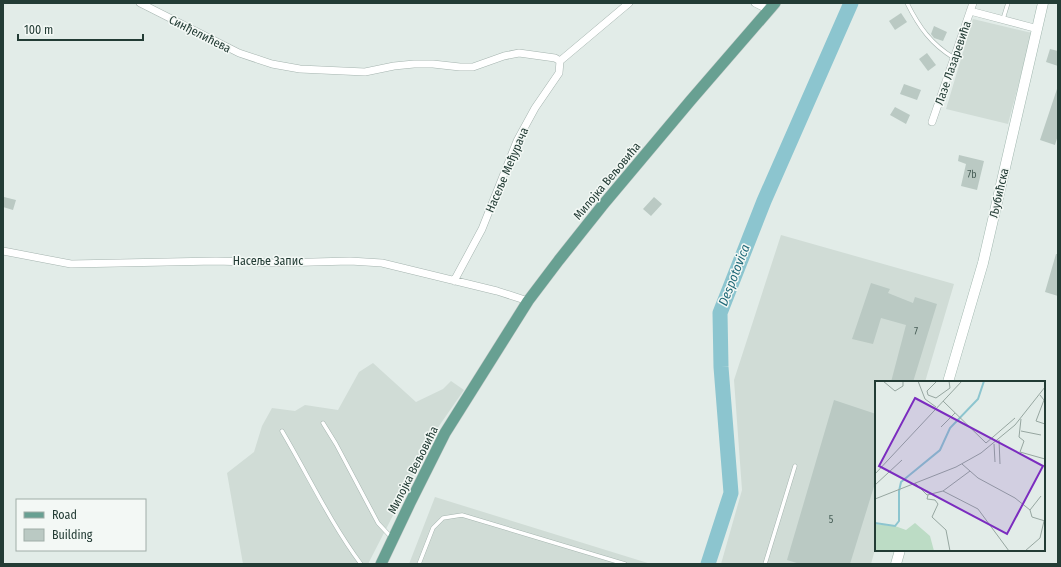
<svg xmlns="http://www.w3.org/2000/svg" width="1061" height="567" font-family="'Fira Sans Condensed',sans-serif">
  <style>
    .built { fill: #d0dcd6 }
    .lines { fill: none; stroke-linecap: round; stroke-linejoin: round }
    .river { stroke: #8cc5cf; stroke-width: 15 }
    .building { fill: #bac9c3 }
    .lane-casing { stroke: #a5b4af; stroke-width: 4.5 }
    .street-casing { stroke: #a5b4af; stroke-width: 8 }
    .secondary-casing { stroke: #a1b7af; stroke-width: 11 }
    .primary-casing { stroke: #c1c8c6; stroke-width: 12 }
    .lane { stroke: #fff; stroke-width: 3.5 }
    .street { stroke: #fff; stroke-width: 7 }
    .secondary { stroke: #fff; stroke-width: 10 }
    .primary { stroke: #68a092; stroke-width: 11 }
    .labels { text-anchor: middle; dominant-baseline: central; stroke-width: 3; stroke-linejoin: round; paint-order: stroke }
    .number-label { font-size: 10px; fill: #495f58 }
    .street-label { font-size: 12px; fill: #233c35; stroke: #f3f8f5 }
    .water-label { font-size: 13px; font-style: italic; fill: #1e6877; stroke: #f3f8f5 }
    .inset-river { fill: none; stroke: #8cc5cf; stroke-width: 2 }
    .inset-road { fill: none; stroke: #96a6a0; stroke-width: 1 }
    .view { fill: #7b2cbf; fill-opacity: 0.15; stroke: #7b2cbf; stroke-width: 2 }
    .inset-edge { fill: none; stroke: #233c35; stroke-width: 2 }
  </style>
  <rect width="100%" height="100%" fill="#e2ece8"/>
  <path class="built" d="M973,19L1032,33L1008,124L946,109Z
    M781,235L954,284L925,382H876V546L871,564H721L742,490L734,380Z
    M373,363L416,402L443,389L451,381L464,390L439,426L368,564H243L227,473L254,452L262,426L272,408L295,411L305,405L338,410L359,372Z
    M435,497L651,564H409Z"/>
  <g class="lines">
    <path class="river" d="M708,564L731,493L721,367L720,313L764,201L851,3"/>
  </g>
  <path class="building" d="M901,13L907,22L895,30L889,21Z
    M934,26L947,32L943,41L934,38L931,34Z
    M1050,49L1058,51V66L1046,62Z
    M927,53L936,65L928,71L919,59Z
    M904,84L921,90L917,100L900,94Z
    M1057,89H1058V135L1055,145L1040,140Z
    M895,107L910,115L906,124L890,115Z
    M959,155L984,161L977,190L961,186L966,164L958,161Z
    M4,197L16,200L13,210L3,207Z
    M654,197L662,204L651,216L643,209Z
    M1056,254H1058V296L1045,292Z
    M871,283L890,289L888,293L913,303L915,297L937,304L913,382H891L906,325L881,318L873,344L852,339Z
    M834,400L876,414V480L850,564H800L787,560Z"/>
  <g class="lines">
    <g class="lane-casing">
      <path id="lane" d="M907,3C919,27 931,44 954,58
        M1003,19L1008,3
        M323,423L336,444L378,523L391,537
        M282,431C308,475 330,522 361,564
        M419,564L433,528L443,518L462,515L625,564
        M765,564L795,466"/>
    </g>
    <g class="street-casing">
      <path id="street" d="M140,3L239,53L272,64L300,69L365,72L394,66L414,64H433L460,67H473L504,56L519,53L555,58L560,61L559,73L535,108L517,141L482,229L454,281
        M755,3L769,10
        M970,11L1038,29
        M560,61L629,3
        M932,122L973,3
        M3,251L71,264L216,261L277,263L350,261L382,263L497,291L528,301"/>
    </g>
    <g class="secondary-casing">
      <path id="secondary" d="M948,382L983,263L1043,3
        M896,564L900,550"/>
    </g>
    <g class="primary-casing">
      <path id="primary" d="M381,564L410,503L445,433L528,301L559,260L602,206L691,100L775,3"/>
    </g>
    <use href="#lane" class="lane"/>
    <use href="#street" class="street"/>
    <use href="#secondary" class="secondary"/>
    <use href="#primary" class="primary"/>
  </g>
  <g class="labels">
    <g class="number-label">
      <text x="972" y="175">7b</text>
      <text x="916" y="332">7</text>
      <text x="831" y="520">5</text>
    </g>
    <g class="street-label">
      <text transform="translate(200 34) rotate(27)">Синђелићева</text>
      <text transform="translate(953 63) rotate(-71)">Лазе Лазаревића</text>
      <text transform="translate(507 170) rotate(-67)">Насеље Међурача</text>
      <text transform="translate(607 181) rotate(-50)">Милојка Вељовића</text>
      <text transform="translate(999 193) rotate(-77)">Љубићска</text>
      <text x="268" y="261">Насеље Запис</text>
      <text transform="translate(413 470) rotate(-63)">Милојка Вељовића</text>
    </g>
    <g class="water-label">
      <text transform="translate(734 275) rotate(-69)">Despotovica</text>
    </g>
  </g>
  <g transform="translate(875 381)">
    <rect width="170" height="170" fill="#e2ece8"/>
    <path d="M40,142L55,155L59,170H0V143L20,145L31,149Z" fill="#bcdcc5"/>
    <path class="inset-river" d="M0,142L20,145L24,140V110L26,101L65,69L75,47L103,18L109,0"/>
    <path class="inset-road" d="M8,0L20,10L28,5V0M43,0L50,18L61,26M62,0L52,10L53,14L61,17L75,7L74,0M165,14L169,19L161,40L170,43M68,20L111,62L140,37M146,38L144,56L149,60L145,71L170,78M66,46L80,32M146,50L166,54M124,59L125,83M119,63L120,81M87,83L103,97L140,117L155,129M95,90L68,110L103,128L134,170M0,93L87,0M40,102L52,114L68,110M0,104L27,79M53,114L52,118L60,119L63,123L57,136L71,149L75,170M0,118L81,86L106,72L140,44L170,6M155,129L157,136L170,140M155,129L166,115M150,170L165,157L169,140"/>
    <path class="view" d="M40,17L168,85L132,153L4,85Z"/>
    <rect width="170" height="170" class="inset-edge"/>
  </g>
  <rect width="1061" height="567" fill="none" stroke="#233c35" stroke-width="8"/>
  <rect x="16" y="499" width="130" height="52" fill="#f3f8f5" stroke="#a0ada8"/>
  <rect x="24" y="512" width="20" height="6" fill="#68a092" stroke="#a0ada8"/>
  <text x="52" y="519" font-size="12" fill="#233c35">Road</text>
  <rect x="24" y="529" width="20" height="12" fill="#bac9c3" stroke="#a0ada8"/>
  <text x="52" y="539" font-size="12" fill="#233c35">Building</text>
  <path d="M18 34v6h125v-6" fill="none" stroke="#233c35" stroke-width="2"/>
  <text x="24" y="34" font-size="12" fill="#233c35" stroke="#f3f8f5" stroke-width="3" paint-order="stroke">100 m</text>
</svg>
